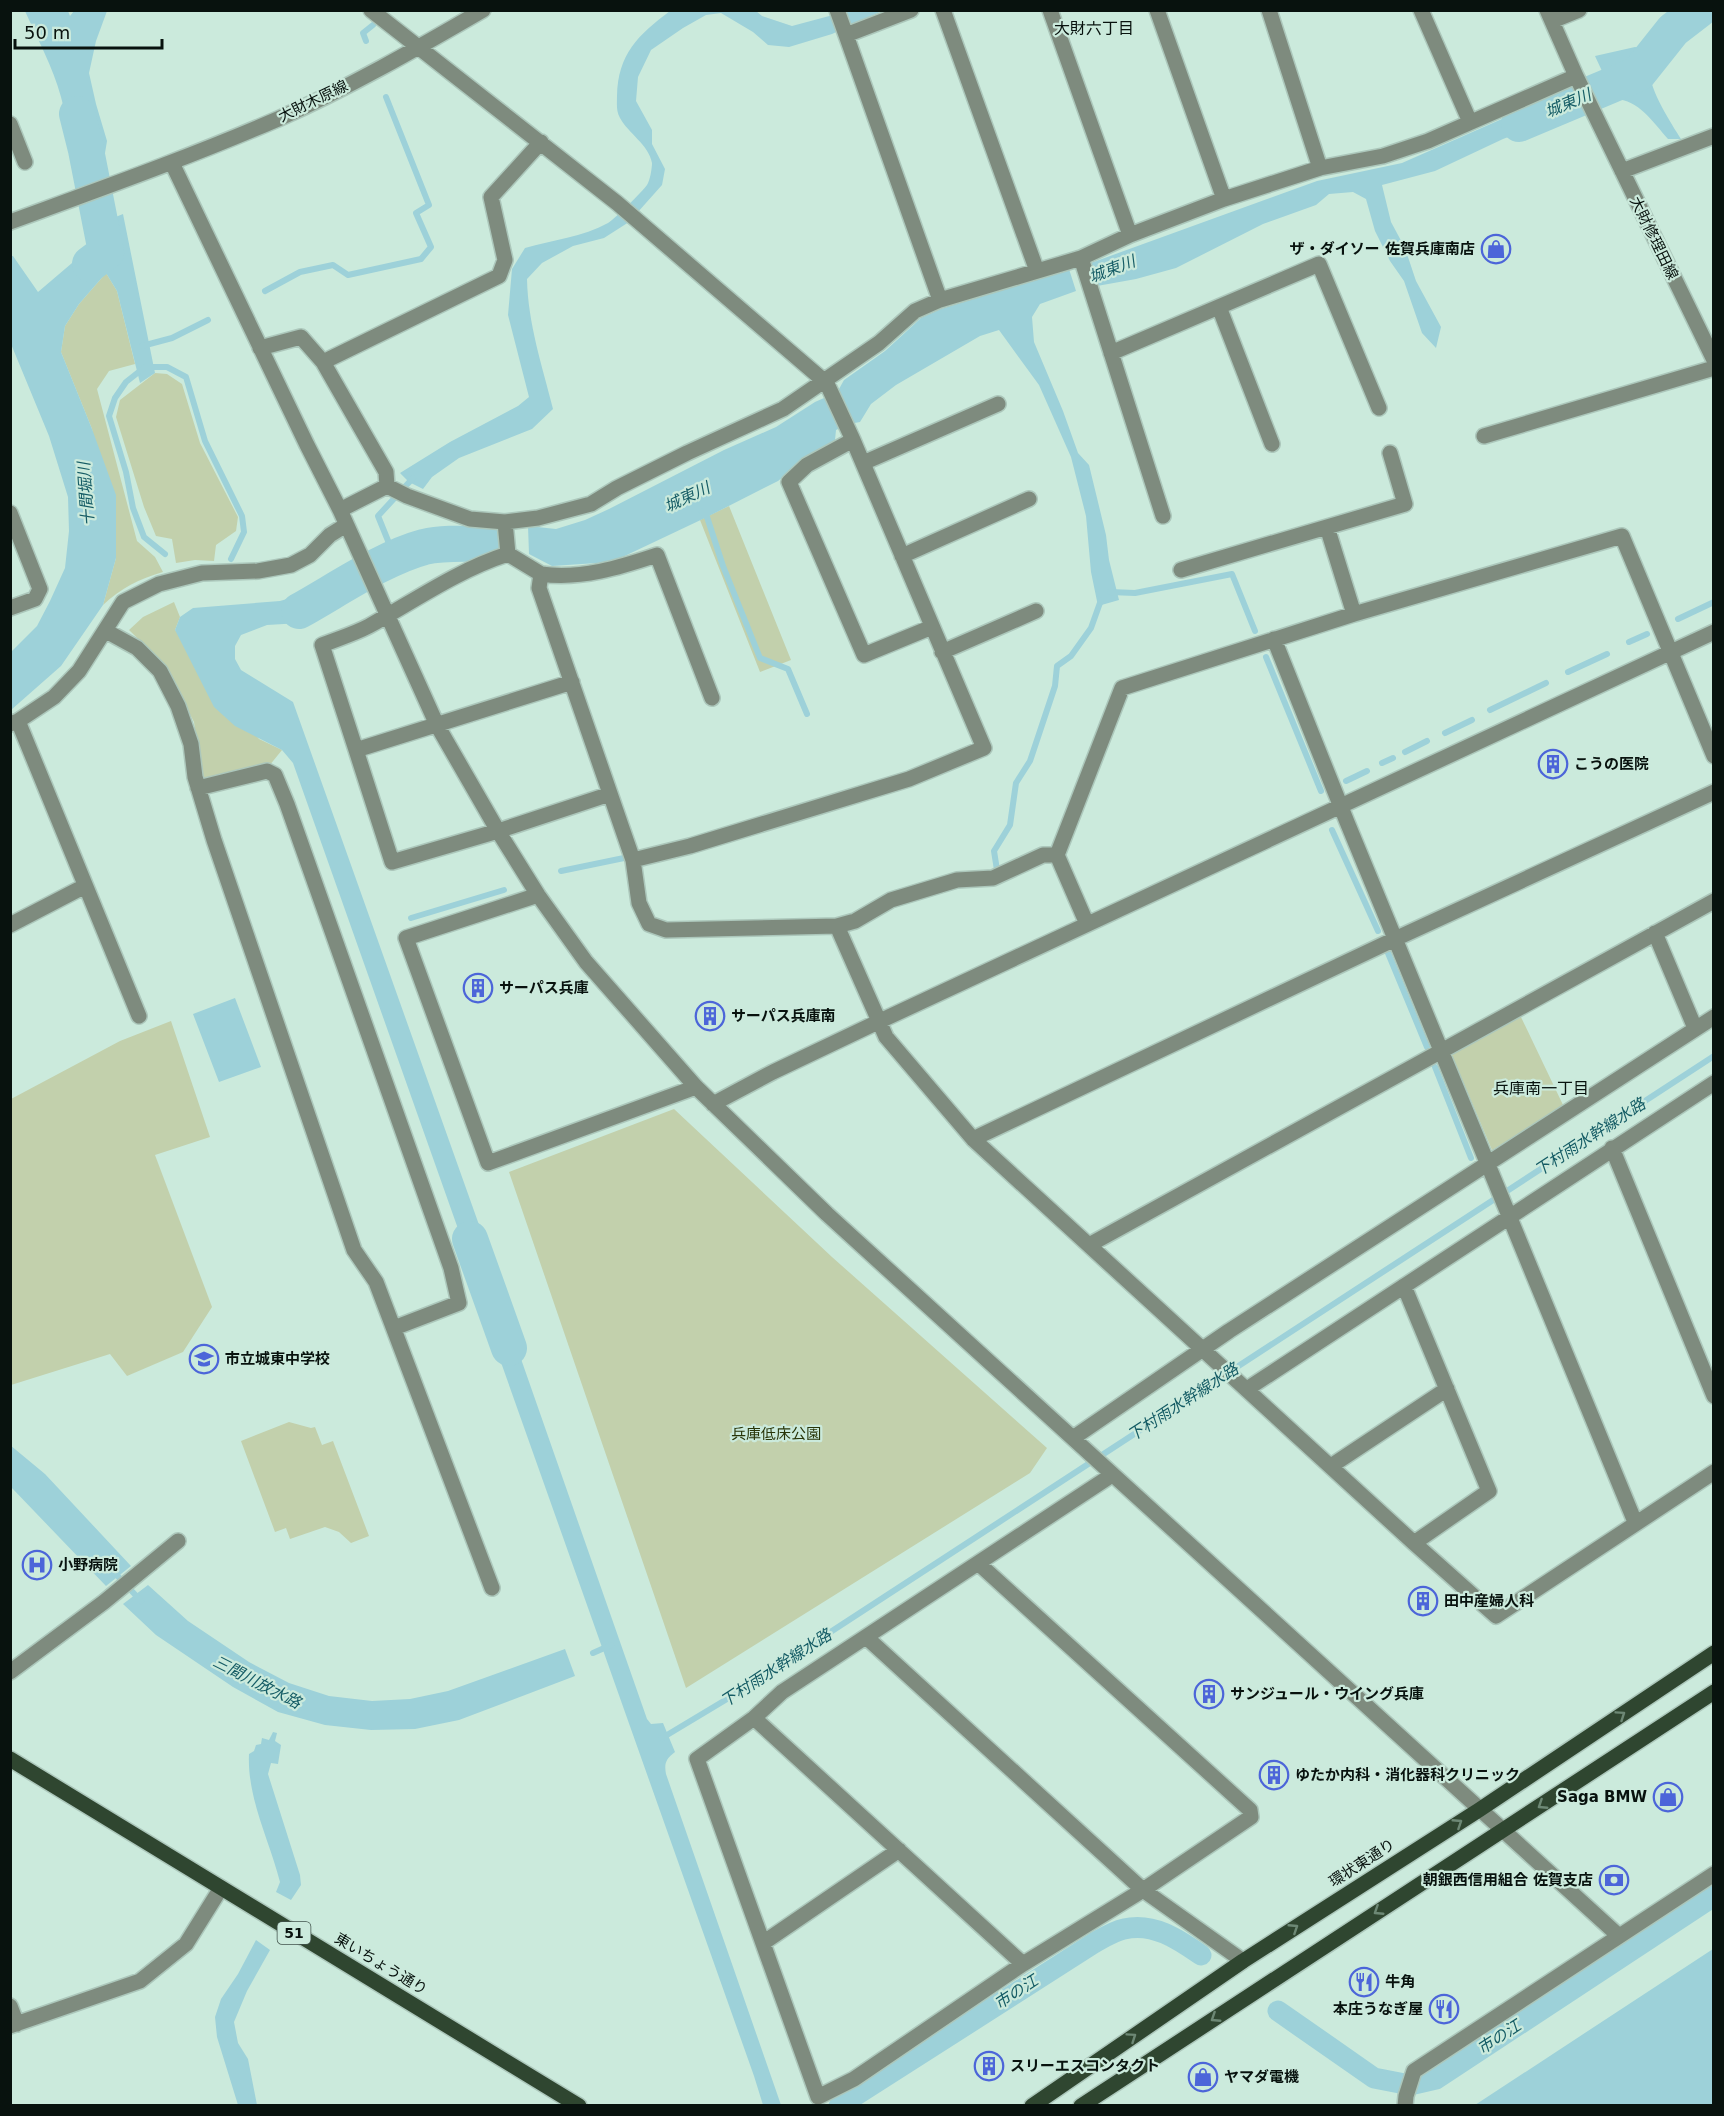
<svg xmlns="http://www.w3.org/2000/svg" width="1724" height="2116" font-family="'DejaVu Sans','Noto Sans JP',sans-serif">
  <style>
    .green { fill: #c2d0ac }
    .water { fill: #9dd1d9 }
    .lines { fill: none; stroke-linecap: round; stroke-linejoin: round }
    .stream { stroke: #9dd1d9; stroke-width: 6 }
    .canal { stroke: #9dd1d9; stroke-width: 21 }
    .river { stroke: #9dd1d9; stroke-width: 36 }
    .minor-casing { stroke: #acc7bb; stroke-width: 18 }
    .major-casing { stroke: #acc7bb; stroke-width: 18 }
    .minor { stroke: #7e8b7e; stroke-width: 15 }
    .major { stroke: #2f4630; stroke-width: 15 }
    .oneway { stroke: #6d8875 }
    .labels { text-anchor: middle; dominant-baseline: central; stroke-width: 4.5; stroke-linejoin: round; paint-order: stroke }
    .shield { fill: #cbeadc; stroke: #42534c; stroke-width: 1.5 }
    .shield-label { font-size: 14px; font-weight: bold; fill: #08120e }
    .street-label { font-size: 15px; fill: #08120e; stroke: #cbeadc }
    .poi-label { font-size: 15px; font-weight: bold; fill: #08120e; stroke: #cbeadc; text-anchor: start }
    .park-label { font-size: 15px; fill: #283508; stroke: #cbeadc }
    .neighbourhood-label { font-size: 16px; fill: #08120e; stroke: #cbeadc }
    .water-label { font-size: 16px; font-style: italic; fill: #155c65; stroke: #cbeadc }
  </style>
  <rect width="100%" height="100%" fill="#cbeadc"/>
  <path class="green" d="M106,273L117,291L135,364L109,371L97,389L137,541L155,557L163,572C139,579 121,588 103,605L116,558L92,429L61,352L65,326L79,304Z
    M155,373L167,374L182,384L200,443L238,517L236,531L216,545L214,561L195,560L176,563L172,539L156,536L144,507L116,417L120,400Z
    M729,506L791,660L760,672L700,520Z
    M174,602L180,617L175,630L259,739L282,750L269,766L202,781L194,722L164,664L129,630L143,617Z
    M1520,1015L1564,1107L1492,1150L1451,1053Z
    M171,1021L210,1137L155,1155L212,1307L183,1352L127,1376L110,1354L11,1385V1099L120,1041Z
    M674,1109L832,1257L1047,1448L1030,1473L686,1688L509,1172Z
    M289,1422L311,1428L315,1427L322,1445L333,1441L369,1536L351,1543L339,1532L325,1527L290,1539L286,1528L275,1532L241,1441Z"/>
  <path class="water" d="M1683,10L1713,11V12C1697,22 1655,46 1650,67C1646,85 1671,123 1681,139H1668C1653,122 1639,100 1615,99L1595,56L1635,47L1645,49Z
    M57,11H68L70,16L74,11H107L96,41L89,73L96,104L107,141L105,153L71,166C70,143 67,119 61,97C53,67 37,38 25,11Z
    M670,11H756L762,16L792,26L848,11H882L832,34L789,47L768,45L753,32L721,13L706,15L683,28L651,50L638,77L636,101L652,130V144L665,169L662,185L629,222L604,238L573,246L542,263L527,279C528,324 542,365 553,409L532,429L459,458L432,477L423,489L409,482L400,473L450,442L518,406L529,397L508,315L512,269L525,248C552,240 583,237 608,223C615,219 642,192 647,185C650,181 652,168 652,163C649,145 628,133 620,118C616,111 617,104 617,96C618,54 638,35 670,11Z
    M1563,98L1570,117L1545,123L1503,139L1435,171L1382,185L1391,222L1405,248L1416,281L1441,327L1436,348L1422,333L1404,281L1390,261L1375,231L1366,199L1353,192L1329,194L1316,205L1263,224L1176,268L1136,279L1097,286L1088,264L1317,181L1402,163L1511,115L1548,101Z
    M123,214L155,373L140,383L117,291L106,273L79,304L65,326L61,352L92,429L116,495V558L103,605L61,666L11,710V652L37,626L50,601L65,568L69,531L68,497L49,436L11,344V256H13L38,292L92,246L91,227Z
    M1069,269L1076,291L1040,304L1032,317L1034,342L1063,411L1078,453L1089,465L1106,535L1109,560L1119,600L1098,606L1091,572L1086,516L1071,457L1039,385L999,330L980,336L896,385L871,404L860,422L849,424L836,430L835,440L824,449L803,460L778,481L707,517L612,562L552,566L529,554L528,526L556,529L585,520L609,509L724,450L776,427L815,402L824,398L839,389L844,380L885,351L921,318L941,309Z
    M338,578L345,593L321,607L301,623L267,625L241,635L235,646V659L241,670L293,702L499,1281L479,1288L293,763L282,750L235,726L214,707L175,630L180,617L193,608L280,601L311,592Z
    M235,998L261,1067L219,1082L193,1014Z
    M500,1299L647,1719L651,1724L663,1723L675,1752C666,1759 664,1763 666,1774L781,2105H763L754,2076L481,1306Z
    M10,1445L45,1474L131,1566L106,1586L11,1487Z
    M148,1585L188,1621L249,1662L289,1683L329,1696L372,1701L410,1699L448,1691L565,1649L575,1676L459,1720L415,1729L371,1730L325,1725L278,1712L233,1687L156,1635L123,1604Z
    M273,1732L277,1733L275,1741L281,1745L278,1764L271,1763L268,1774L300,1875L301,1885L291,1900L276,1892L280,1882C269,1839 247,1798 249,1754L254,1751L256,1745L261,1744L262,1738L269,1740Z
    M256,1940L270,1950L247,1991L234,2022L238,2043L248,2059L257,2105H238L217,2037L215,2017L221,1999L238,1974Z
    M1713,1949V2105H1475Z"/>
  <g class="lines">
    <path class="stream" d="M366,41L363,33L373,25
      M265,291L300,272L333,265L348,275L421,259L431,247L416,213L429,205L386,97
      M142,346L172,338L208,320
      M702,512L707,517L723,566L760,658L788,669L807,714
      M165,554L144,537L133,508L126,472L109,416L115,398L126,382L145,367H167L186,377L205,441L242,516L244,532L231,559
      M395,558L378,516L413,478
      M1110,592L1135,593L1232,574L1255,631
      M1678,619L1714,602
      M1629,642L1647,634
      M1266,657L1321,791
      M1568,672L1607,654
      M1490,710L1546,683
      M1445,733L1472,720
      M1405,752L1427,741
      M1382,763L1393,758
      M1346,781L1367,771
      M1332,830L1378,931
      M997,870L994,851L1010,825L1016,783L1030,761L1055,686L1057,666L1071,656L1091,628L1101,600
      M561,871L624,858
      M411,918L504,890
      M1388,953L1427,1047
      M1435,1067L1471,1158
      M113,1571L141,1601
      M593,1653L611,1645
      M662,1738L737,1693L1714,1056"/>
    <path class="canal" d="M1278,2011L1374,2078L1410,2085L1436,2079L1714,1896
      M839,2106L1094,1943C1103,1938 1114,1931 1124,1929C1153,1922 1178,1939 1201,1955"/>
    <path class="river" d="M77,114L86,150L106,252L90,264
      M1519,124L1638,74L1673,30L1699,10
      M299,611C337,590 383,558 424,547C445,542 469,544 490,544
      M470,1239L509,1348"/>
    <g class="minor-casing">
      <path id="minor" d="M371,10L617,203L823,380L828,386L853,440L984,748L909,779L690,846L633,860
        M837,10L846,35
        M911,10L846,35L940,300
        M943,10L1037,271
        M1050,10L1130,235
        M1157,10L1224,199
        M1269,10L1320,168
        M1421,10L1470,122
        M1547,10L1576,76L1714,360
        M1552,21L1579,10
        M10,124L25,162
        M172,163L307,445L340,510L437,725L498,831L538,895L586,962L696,1087L827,1214L1619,1936
        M1622,171L1714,136
        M10,222C100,189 190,157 278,119C348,88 416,49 483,10
        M1081,258L1163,516
        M1219,307L1272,444
        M260,348L301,337L323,362L386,472L387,486
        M1111,353L1319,264L1379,408
        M323,362L499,276L505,260L491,197L541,142
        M1484,436L1714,368
        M853,440L807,465L789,482L864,655L932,627
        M863,463L998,404
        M340,510L387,486L407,496L470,519L505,522L538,518L591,504L617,488L687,453L783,409L879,343L915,311L940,300L1081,258L1130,235L1224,199L1320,168L1383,156L1428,141L1576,76
        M10,513L40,589L35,599L10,608
        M505,522L508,554
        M1327,527L1354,614
        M902,556L1029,499
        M1181,570L1405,504L1390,453
        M541,574C580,580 621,567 657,555L712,698
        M106,631L137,648L160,671L178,706L191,744L195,777L214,840L354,1250L376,1282L492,1588
        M1274,639L1347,822L1635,1522
        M942,652L1036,611
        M572,682L356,750L392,862L498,831L610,794
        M18,721L139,1016
        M10,724L18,721L54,697L79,671L123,602L159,584L202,573L258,571L291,565L310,555L330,535L346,525
        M356,750L322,645C337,639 354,634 369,626C414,601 458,570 508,554L541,574L539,588L633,860L639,903L649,924L666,930L837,926L855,921L891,900L957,880L993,878L1043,855H1057
        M198,788L267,771L275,775L287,804L451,1268L459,1303L394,1328
        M538,895L406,938L488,1163L696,1087
        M1087,924L1057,855L1122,688L1354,614L1622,536L1714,756
        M10,925L85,886
        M837,926L886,1037L973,1139L1414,1543L1496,1616L1714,1472
        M1655,933L1695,1028
        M713,1104L773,1072L880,1021L1714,632
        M973,1139L1395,939L1714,792
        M1612,1148L1714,1396
        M1089,1245L1714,901
        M1404,1286L1489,1491L1414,1543
        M1247,1389L1714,1083
        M1073,1438L1229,1331L1714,1017
        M1331,1466L1447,1389
        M978,1563L1250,1810L1251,1817L1143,1890L1023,1964L854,2079L818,2097L697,1759L754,1718L782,1692L1112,1475
        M866,1637L1143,1890L1243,1961
        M10,1672L104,1602L178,1541
        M754,1718L1023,1964
        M763,1943L899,1850
        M10,2006L17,2024
        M10,2026L140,1981L186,1944L221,1888
        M1405,2106L1406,2096L1414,2071L1714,1874"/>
    </g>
    <g class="major-casing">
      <path id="major" d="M10,1759L579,2106
        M1032,2106L1243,1961L1479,1810L1714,1653
        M1081,2106L1714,1692"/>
    </g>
    <use href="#minor" class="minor"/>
    <use href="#major" class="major"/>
  </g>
  <defs><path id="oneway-chevron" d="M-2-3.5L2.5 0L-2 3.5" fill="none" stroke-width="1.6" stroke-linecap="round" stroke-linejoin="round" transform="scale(1.5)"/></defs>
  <g class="oneway">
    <use href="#oneway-chevron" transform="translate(1621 1715) rotate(-34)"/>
    <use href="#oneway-chevron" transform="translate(1542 1805) rotate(147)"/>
    <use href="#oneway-chevron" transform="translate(1458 1823) rotate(-33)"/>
    <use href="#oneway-chevron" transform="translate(1378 1911) rotate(147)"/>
    <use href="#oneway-chevron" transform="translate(1294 1928) rotate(-33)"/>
    <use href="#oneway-chevron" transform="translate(1215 2018) rotate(147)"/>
    <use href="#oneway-chevron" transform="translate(1132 2037) rotate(-34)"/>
  </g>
  <defs>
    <g id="shop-ring" transform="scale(1.5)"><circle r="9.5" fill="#cbeadc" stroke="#4c65d9" stroke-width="1.5"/><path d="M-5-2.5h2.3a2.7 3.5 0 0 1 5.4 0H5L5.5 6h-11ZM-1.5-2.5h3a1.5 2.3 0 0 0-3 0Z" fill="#4c65d9"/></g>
    <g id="building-ring" transform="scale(1.5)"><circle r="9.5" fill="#cbeadc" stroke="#4c65d9" stroke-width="1.5"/><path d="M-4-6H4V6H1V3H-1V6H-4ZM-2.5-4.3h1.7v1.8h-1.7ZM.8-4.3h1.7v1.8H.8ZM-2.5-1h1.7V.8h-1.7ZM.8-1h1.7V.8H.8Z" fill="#4c65d9"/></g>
    <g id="school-ring" transform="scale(1.5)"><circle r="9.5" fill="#cbeadc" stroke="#4c65d9" stroke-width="1.5"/><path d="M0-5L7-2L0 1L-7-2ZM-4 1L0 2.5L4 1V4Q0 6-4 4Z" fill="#4c65d9"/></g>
    <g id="hospital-ring" transform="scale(1.5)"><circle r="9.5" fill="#cbeadc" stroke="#4c65d9" stroke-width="1.5"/><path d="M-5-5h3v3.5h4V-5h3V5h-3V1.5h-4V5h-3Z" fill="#4c65d9"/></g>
    <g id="bank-ring" transform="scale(1.5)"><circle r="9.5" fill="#cbeadc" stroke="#4c65d9" stroke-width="1.5"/><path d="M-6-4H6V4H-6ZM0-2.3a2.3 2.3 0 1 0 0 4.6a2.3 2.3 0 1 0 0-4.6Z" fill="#4c65d9"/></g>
    <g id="restaurant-ring" transform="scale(1.5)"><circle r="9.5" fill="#cbeadc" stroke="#4c65d9" stroke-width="1.5"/><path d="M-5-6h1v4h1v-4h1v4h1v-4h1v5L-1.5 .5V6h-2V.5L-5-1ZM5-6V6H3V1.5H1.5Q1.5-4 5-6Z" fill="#4c65d9"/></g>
  </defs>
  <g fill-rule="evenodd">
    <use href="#shop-ring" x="1496" y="249"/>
    <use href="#building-ring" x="1553" y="764"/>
    <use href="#building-ring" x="478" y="988"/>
    <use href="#building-ring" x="710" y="1016"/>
    <use href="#school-ring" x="204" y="1359"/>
    <use href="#hospital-ring" x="37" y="1565"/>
    <use href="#building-ring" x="1423" y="1601"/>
    <use href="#building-ring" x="1209" y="1694"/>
    <use href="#building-ring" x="1274" y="1775"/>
    <use href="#shop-ring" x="1668" y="1797"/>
    <use href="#bank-ring" x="1614" y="1880"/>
    <use href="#restaurant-ring" x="1364" y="1982"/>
    <use href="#restaurant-ring" x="1444" y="2009"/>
    <use href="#building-ring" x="989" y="2066"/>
    <use href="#shop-ring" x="1203" y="2077"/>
  </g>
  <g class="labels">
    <rect class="shield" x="277.5" y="1922" width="33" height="22" rx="4.5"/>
    <g class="shield-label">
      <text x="294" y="1933">51</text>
    </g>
    <g class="street-label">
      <text transform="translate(313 101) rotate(-26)">大財木原線</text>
      <text transform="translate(1654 238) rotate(64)">大財修理田線</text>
      <text transform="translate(1362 1863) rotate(-33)">環状東通り</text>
      <text transform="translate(381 1964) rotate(31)">東いちょう通り</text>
    </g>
    <g class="poi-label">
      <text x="1475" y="249" text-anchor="end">ザ・ダイソー 佐賀兵庫南店</text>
      <text x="1574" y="764">こうの医院</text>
      <text x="499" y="988">サーパス兵庫</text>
      <text x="731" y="1016">サーパス兵庫南</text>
      <text x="225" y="1359">市立城東中学校</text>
      <text x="58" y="1565">小野病院</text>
      <text x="1444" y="1601">田中産婦人科</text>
      <text x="1230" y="1694">サンジュール・ウイング兵庫</text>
      <text x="1295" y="1775">ゆたか内科・消化器科クリニック</text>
      <text x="1647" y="1797" text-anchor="end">Saga BMW</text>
      <text x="1593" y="1880" text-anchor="end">朝銀西信用組合 佐賀支店</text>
      <text x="1385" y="1982">牛角</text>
      <text x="1423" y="2009" text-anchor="end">本庄うなぎ屋</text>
      <text x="1010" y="2066">スリーエスコンタクト</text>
      <text x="1224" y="2077">ヤマダ電機</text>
    </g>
    <g class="park-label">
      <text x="776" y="1434">兵庫低床公園</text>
    </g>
    <g class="neighbourhood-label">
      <text x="1094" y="28">大財六丁目</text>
      <text x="1541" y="1088">兵庫南一丁目</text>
    </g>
    <g class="water-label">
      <text transform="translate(1568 103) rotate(-23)">城東川</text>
      <text transform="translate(1112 269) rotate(-21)">城東川</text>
      <text transform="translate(86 494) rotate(-94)">十間堀川</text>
      <text transform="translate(687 497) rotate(-25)">城東川</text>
      <text transform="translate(1590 1137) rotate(-33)">下村雨水幹線水路</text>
      <text transform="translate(1183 1402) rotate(-33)">下村雨水幹線水路</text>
      <text transform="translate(776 1668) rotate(-33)">下村雨水幹線水路</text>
      <text transform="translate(257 1682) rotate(27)">三間川放水路</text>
      <text transform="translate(1016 1992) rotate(-33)">市の江</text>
      <text transform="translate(1499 2037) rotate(-33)">市の江</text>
    </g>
  </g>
  <rect width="1724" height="2116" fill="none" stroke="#08120e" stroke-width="24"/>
  <path d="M15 39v9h147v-9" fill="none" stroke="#08120e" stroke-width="3"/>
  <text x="24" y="39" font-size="18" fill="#08120e" stroke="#cbeadc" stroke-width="4.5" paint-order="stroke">50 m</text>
</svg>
